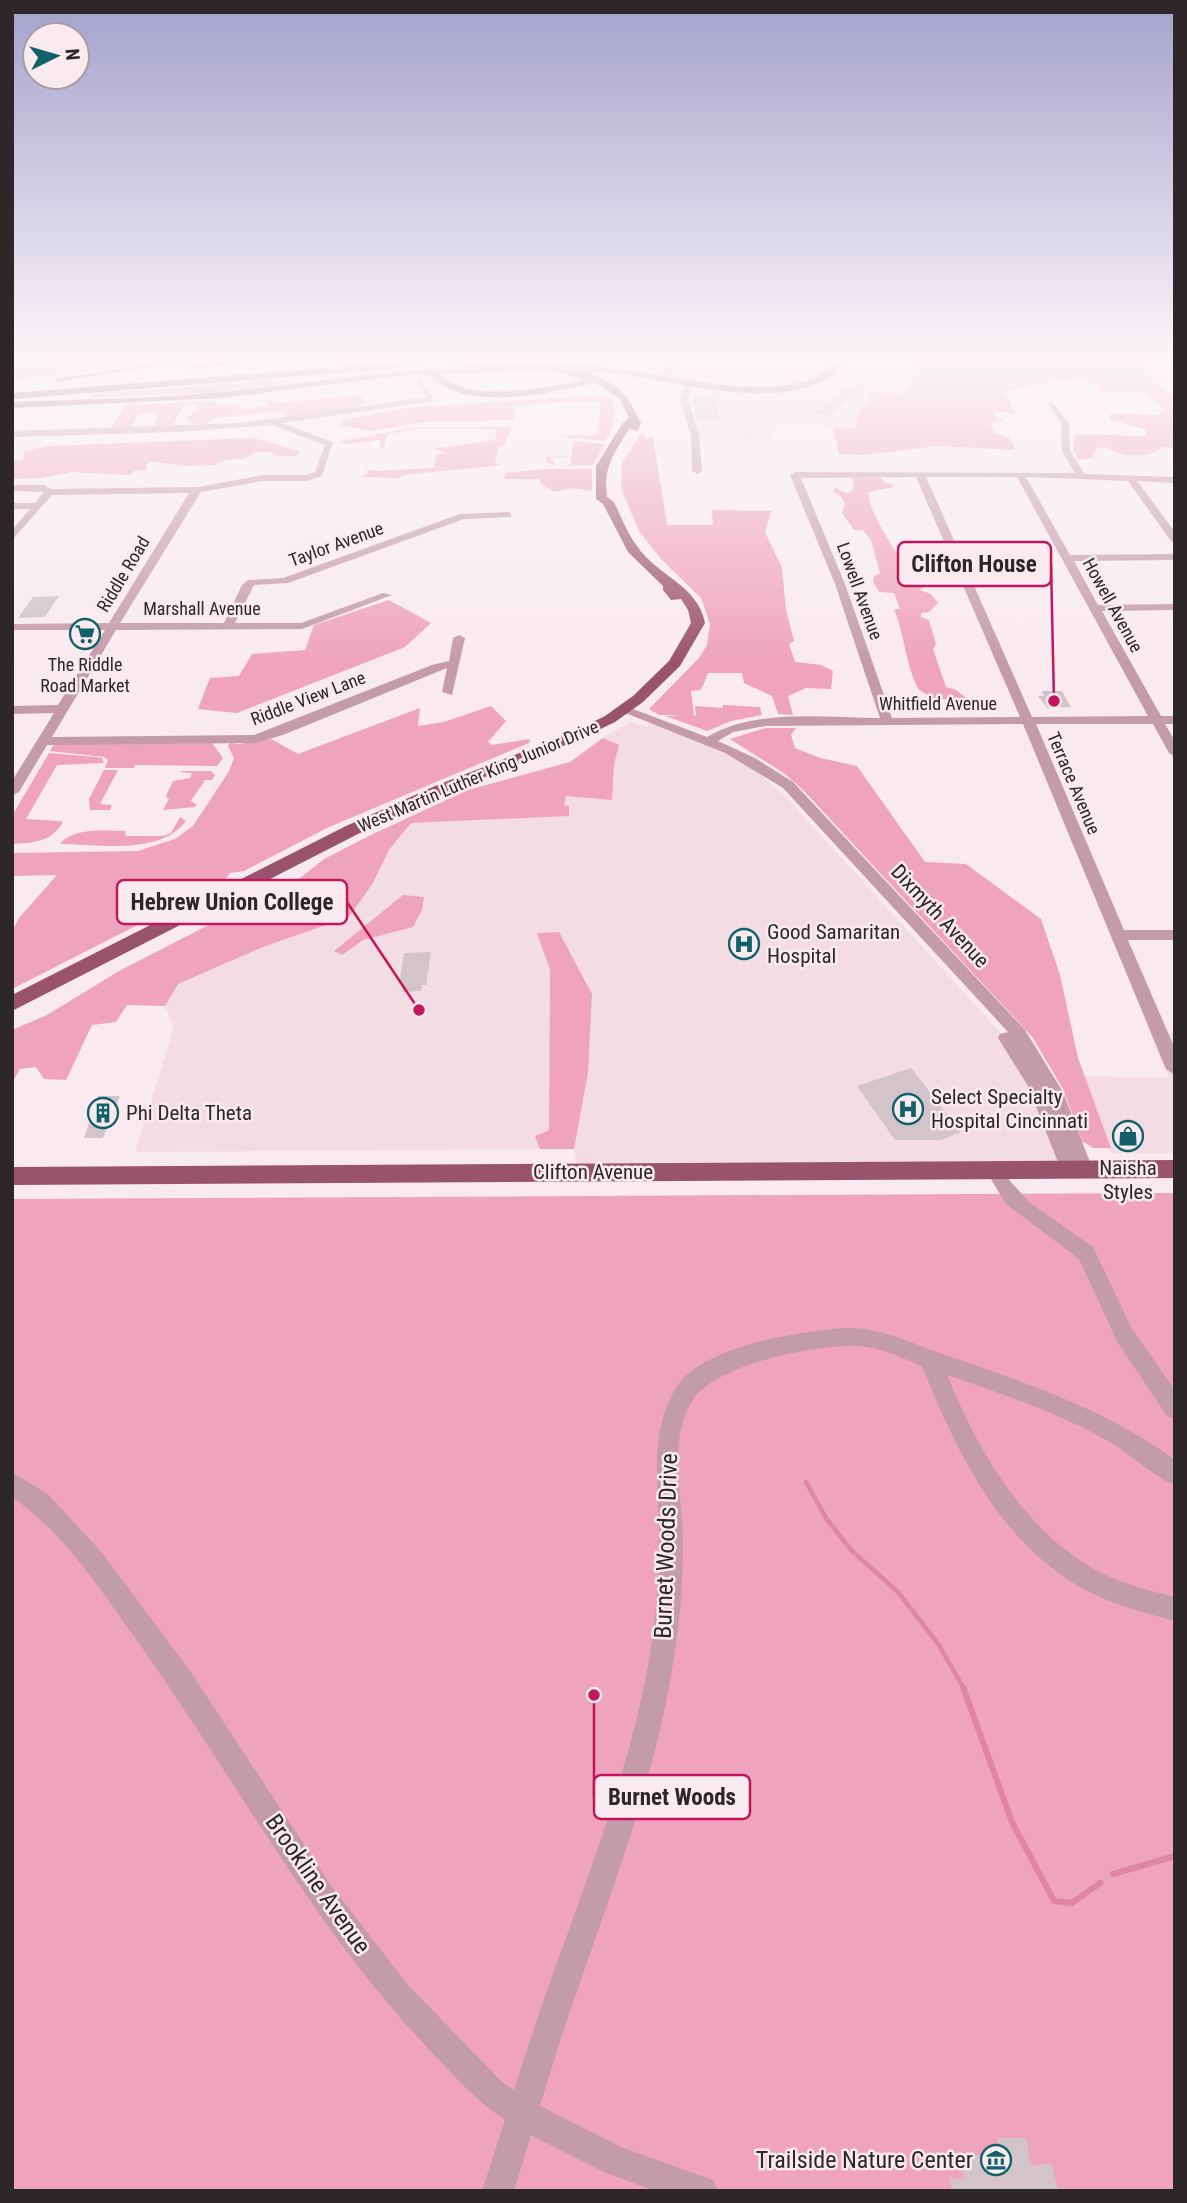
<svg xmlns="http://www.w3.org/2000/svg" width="1187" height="2203" font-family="'Roboto Condensed',sans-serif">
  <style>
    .built { fill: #f3dce3 }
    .green { fill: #efa3bc }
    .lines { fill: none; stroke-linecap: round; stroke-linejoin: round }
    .stream-far1 { stroke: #df85a5; stroke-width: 4.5 }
    .stream { stroke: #df85a5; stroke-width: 6 }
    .building { fill: #d2c4c8 }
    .minor { fill: #c49ba8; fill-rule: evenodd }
    .major { fill: #9a536d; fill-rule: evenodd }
    .highway { fill: #893858; fill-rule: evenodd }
    .major-bridge { stroke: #9a536d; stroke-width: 10 }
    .labels { text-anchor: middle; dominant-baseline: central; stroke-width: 5; stroke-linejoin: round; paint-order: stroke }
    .far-street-label { font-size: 18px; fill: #2d2729; stroke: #f9eaef }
    .far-poi-label { font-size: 18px; fill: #2d2729; stroke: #f9eaef }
    .street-label { font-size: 21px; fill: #2d2729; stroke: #f9eaef }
    .poi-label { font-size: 21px; fill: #2d2729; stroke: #f9eaef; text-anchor: start }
    .near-street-label { font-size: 24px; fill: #2d2729; stroke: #f9eaef }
    .near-poi-label { font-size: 24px; fill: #2d2729; stroke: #f9eaef; text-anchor: end }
    .leader { fill: none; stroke: #c2185b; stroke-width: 2.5 }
    .callout-dot { fill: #c2185b; stroke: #f9eaef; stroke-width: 2.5 }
    .callout { fill: #f9eaef; stroke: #c2185b; stroke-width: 2.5 }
    .callout-label { font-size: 23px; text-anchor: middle; font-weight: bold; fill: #2d2729 }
  </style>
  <rect width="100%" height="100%" fill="#f9eaef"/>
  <path class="built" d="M12,357H145L12,371Z
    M673,357H906L918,372L902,397L869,403L856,428L833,429L822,424L806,421L780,423L768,439L698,440L695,418L688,402L665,379L673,369Z
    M630,722L646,727L653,722L730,756L759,773L785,796L1009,1042L1070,1170L578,1172L574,1149L135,1152L174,1028L165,1006L178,984L263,947L349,917L373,883L389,850L411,823L568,816L564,805L566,796L612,800L614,765L619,746L603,738Z
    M1150,1033H1175V1153H1111L1084,1076L1169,1078Z"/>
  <path class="green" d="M145,357H152L153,361L168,359V357H201L12,381V371Z
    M906,357H1147V374L1168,394H1175V448L1163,447C1146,460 1122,457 1105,447L1096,449L1092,458L1079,460L1073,451L1074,434L1145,436L1147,430L1109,419L1111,413L1156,415L1166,411L1143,391L1102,392L1087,379L1049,381L1005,392L1015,413L993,411V415L1004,421L990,423L994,432L1010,438L1015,450L937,446L864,455L839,454L833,429L856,428L858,412L869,403L868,391L903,396L918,372Z
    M258,381H284L285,384L210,393L89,398L93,394Z
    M603,395L612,400C618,416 614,426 605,441L557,436L597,435L601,404L594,401L517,405L513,406L515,420L426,422L369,431L340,425L344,420L404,408Z
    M348,396H361L366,404L288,418L282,411L213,418L206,425L195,426L186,418L198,409V405L191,403L183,406L173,426L153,427L158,418L153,412L138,415L131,428L111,429L125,405L216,401V405L235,404L244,409L269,406L265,399L279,403Z
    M512,427L505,444L498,448L495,463L502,465L404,475L398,478L361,477L369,472L365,469L376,471L434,468L436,455L448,453L432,449L495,440L497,429H417L387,434L384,448H380L381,443L378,440L349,444L338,442L410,428Z
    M643,431L646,439L653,437L667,525H713L712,510L771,511L765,532L782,568L786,610L794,641L789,644L795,662L821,665L833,671L831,689L806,688L788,696L793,715L778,714L772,696L744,683L742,673H708L701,690L691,691L694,716L696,715L695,706L723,708V705L760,707L762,715L731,721L707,731L666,716L684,715H659L649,709L699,658L707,645L710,624L701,598L661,559L639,531L621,489L622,462Z
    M254,438L299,451L297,456H278L271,452H257L243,459L226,460L214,465L184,466L150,461L146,465L147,470L134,471L130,475L71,472L42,478L12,479V461L23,460L24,451L48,446Z
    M573,441L605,444L593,465L564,466L571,464V457L550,458L556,466L547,462L545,454L547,457L572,456Z
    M546,469H592V491L571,488L554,492L540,483V479H503L506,473Z
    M852,478H881L884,482L894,485L893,487L869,492C866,506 888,538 895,551L904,555L915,574L928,575L931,582L920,590L931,594L938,603L929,612L921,613V617L929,620L936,644L933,649L946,687L956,690L970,701L965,706L952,710L948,699H934L918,689C905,663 905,636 894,609H900L894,593L879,592L873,582L874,576L880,573L871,540L863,530H854L842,513L845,504L842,498L834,492L833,489L836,488L846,493L851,492L854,486Z
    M389,600L431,623L405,647L237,713L198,709L210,678L239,676L252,654L305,650L314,625Z
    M491,706L506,721L488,742L492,745L530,739L529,743L329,827L244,871L230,873L224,881L12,989V931L19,918L57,875L12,876V853L138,851L175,839L193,826L229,771L234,758L228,746L230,743L239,744L271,739L298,754L420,708L418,726L444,722Z
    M766,728H796L791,735L795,748L820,758L857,766L925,862L966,864L1041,919L1060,975L1078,1058L1111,1148H1093L1082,1141L1063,1089L1033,1038L805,792L785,774L730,739Z
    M603,738L619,745L614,765L612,800L566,796L564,805L569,806V816L411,823L389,850L373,883L349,917L263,947L178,984L165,1006L127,1005L116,1022L92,1025L66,1080L44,1079L36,1067L20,1069L12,1083V1030L47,1015L119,971L300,878L324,859L373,834L468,790L570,762Z
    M212,743L223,758L217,766L135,765L134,768H105L108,760L104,757L50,751L54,744Z
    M49,753L96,757L102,758L104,763L57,765L26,819L60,821L63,822C52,842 33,843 12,844V816Z
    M104,770H118L100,804L112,805L110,810H90L89,799Z
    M181,771H211L215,775L212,780H205L191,801L197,805L195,807L163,810L169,799L166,796L173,781L190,778L192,773L180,772Z
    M180,817L186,821C160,856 97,844 60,844C74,827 105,831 126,831L125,836H163L171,833Z
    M403,895L424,897L422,910L413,927L363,940L342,955L334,951Z
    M559,932L592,994L588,1073L574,1149H540L535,1136L549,1130L550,970L537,933Z
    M1175,1193V2191H12V1199Z"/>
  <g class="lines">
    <path class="stream-far1" d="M806,1482L826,1518L852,1551L898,1592L939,1645L964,1689"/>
    <path class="stream" d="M963,1687L1012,1822L1054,1901L1072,1903L1100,1883
      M1113,1874L1175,1856"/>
  </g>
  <path class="building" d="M850,385L864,388L829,416L814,413Z
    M714,396L721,420H697L692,397Z
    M59,596L45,617L18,618L33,597Z
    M1042,691H1062L1071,707L1047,708L1038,696H1044Z
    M431,952L426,985H422L421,991L402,992L403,984H399L404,953Z
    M911,1068L961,1132L941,1140H895L857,1086Z
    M98,1096H120L103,1138H84Z
    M997,2138H1026L1031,2165L1052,2164L1058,2191H952L950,2178L964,2179L961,2156L1000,2155Z"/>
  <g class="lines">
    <path class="minor" d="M104,357H129L12,371V367Z
      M155,357H163L164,360L157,362Z
      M669,357H677V369L665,381L661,379L669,369Z
      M420,379L435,401L282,423L333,442L322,476L307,481H263L201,492L120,623H224L242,585L248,580L283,578L460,514L508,512L511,513V517L464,519L288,583L254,585L235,623H301L383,593L392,595L302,629L116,630L52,737L254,735L432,665L449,661L453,638L459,635L465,638L452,695L442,692L447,668L283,735L255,743L47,745L19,792L12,796V781L54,713L12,714V706L58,705L105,630H12V624L109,623L189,493L52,495L12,540V530L30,509H12V503H35L44,492L12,491V485H44L51,489L198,487L263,475H306L315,472L325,445L272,425L176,432L12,437V431L241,423L427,397L416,381Z
      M689,381L693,383L688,400L699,435L702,471L697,474L692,471L691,435L680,400L685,383Z
      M1052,402L1069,423L1070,451L1085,474L1175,477V483L1137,481L1175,532V542L1171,541L1128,481L1026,477L1070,555L1175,554V560L1074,561L1098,605L1175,604V610L1102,611L1161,716H1175V724H1165L1175,741V757L1169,753L1153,724H1036L1124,930H1175V940H1128L1175,1049V1075L1166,1069L1023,724L766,726L733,732L718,741L755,758L793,782L1025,1030L1063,1092L1093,1170L1091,1175L1084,1178L1077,1174L1070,1178L1063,1175L1028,1086L998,1038L1000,1034L1008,1032L783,788L725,753L618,710L624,706L628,707L707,737C756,708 824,718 880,718L835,584L790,475L795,472L1075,473L1062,451L1061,423L1048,404ZM916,477L1020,717L892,718L845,584L801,478ZM926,477H1017L1148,716L1032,717Z
      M995,1163L1002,1166L1010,1181L1030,1203L1093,1247L1132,1329L1175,1390V1419L1167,1416L1118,1343L1079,1259L1006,1204L986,1171L988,1166Z
      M845,1328C879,1327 906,1341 937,1352C1020,1381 1103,1407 1175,1460V1485C1152,1476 1133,1456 1112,1443C1060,1413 1003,1394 947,1375C978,1450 1021,1527 1094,1569C1119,1583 1147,1590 1175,1597V1621C1141,1612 1106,1603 1075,1584C996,1535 956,1450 922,1366C904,1359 887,1350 867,1347C826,1341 719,1363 694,1398C667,1437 682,1495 683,1538C683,1568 682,1599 678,1628C659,1794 586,1947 540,2106L621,2147L713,2180L718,2191H655L604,2172L531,2135L514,2191H482L505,2120C473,2099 450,2071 424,2044C309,1921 231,1771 133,1635C98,1586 63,1532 12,1497V1472L49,1495L103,1554L190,1671L330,1884L407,1984L502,2082L514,2090C560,1938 630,1794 653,1635C657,1602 660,1568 659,1535C659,1484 648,1429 678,1385C705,1346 800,1331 845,1328Z"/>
    <path class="major" d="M840,357H850C842,365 831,377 822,382C758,410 672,378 605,373C550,368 495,373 440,374C469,405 549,387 587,379L580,375L585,372C619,383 626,392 641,423L638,431L629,429C614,453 603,468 607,497L614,502C621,516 627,533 637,546C657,576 698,585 705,623L680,666L643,702L615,722L578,740L447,792L358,834L12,1011V995L346,826L435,786L568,734L605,716L633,696L669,661L691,623L688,610L681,599L671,600L663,590V586L628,552L603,504L596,499V466L622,424L629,418L620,399L595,383C549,393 466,413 429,375L397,376L221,398L12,408V402C83,399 155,399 224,392C351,378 478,356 605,367C665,372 760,403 815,377C824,373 832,363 840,357Z
      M1175,1160V1178L12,1185V1167Z"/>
    <path class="highway" d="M192,357L208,358L58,382L53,379Z
      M252,357H280L190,370L185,367Z
      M432,357H455L388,369L12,399V393L388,363Z"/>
    <path class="major-bridge" d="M526,357L585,375"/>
  </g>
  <linearGradient id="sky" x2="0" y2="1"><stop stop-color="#a4a1cd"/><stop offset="0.54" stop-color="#fcf6f8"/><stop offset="1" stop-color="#fcf6f8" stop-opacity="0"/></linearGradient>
  <rect width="1187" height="665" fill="url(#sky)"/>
  <defs>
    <g id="supermarket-ring" transform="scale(1.575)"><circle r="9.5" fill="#f9eaef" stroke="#12616a" stroke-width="1.5"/><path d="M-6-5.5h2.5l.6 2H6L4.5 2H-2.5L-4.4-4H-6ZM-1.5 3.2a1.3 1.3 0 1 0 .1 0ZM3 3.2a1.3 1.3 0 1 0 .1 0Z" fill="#12616a"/></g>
    <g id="hospital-ring" transform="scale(1.575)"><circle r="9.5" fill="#f9eaef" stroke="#12616a" stroke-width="1.5"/><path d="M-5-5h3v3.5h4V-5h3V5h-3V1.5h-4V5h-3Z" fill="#12616a"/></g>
    <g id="building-ring" transform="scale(1.575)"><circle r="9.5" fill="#f9eaef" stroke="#12616a" stroke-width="1.5"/><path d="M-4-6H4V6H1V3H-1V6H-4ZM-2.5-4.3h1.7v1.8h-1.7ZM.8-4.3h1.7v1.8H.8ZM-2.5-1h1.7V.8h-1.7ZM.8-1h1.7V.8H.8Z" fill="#12616a"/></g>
    <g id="shop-ring" transform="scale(1.575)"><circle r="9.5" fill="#f9eaef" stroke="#12616a" stroke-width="1.5"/><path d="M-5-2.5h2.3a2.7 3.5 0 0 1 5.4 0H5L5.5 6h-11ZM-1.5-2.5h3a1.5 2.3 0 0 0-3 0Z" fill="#12616a"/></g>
    <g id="museum-ring" transform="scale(1.575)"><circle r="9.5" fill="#f9eaef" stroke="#12616a" stroke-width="1.5"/><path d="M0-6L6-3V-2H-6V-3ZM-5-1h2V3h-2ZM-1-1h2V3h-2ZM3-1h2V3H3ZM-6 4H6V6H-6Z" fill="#12616a"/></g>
  </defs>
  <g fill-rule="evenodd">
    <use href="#supermarket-ring" x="85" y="634"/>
    <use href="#hospital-ring" x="744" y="944"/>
    <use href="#hospital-ring" x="908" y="1109"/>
    <use href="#building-ring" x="103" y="1113"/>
    <use href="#shop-ring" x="1128" y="1136"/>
    <use href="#museum-ring" x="996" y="2160"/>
  </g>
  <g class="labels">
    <g class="far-street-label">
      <text transform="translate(336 544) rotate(-20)">Taylor Avenue</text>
      <text transform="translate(123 574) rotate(-59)">Riddle Road</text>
      <text transform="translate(860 591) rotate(70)">Lowell Avenue</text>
      <text transform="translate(1113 605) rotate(61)">Howell Avenue</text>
      <text x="202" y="608">Marshall Avenue</text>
      <text transform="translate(308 698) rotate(-21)">Riddle View Lane</text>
      <text x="938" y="703">Whitfield Avenue</text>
      <text transform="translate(478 776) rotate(-23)">West Martin Luther King Junior Drive</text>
      <text transform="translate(1074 783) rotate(67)">Terrace Avenue</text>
    </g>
    <g class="far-poi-label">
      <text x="85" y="664">The Riddle<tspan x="85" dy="21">Road Market</tspan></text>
    </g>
    <g class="street-label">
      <text transform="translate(940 916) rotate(47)">Dixmyth Avenue</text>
      <text x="593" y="1172">Clifton Avenue</text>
    </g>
    <g class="poi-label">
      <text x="767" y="932">Good Samaritan<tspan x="767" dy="24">Hospital</tspan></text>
      <text x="931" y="1097">Select Specialty<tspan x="931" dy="24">Hospital Cincinnati</tspan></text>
      <text x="126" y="1113">Phi Delta Theta</text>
      <text x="1128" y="1168" text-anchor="middle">Naisha<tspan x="1128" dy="24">Styles</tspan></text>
    </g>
    <g class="near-street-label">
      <text transform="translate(666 1546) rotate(-88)">Burnet Woods Drive</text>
      <text transform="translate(318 1884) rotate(55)">Brookline Avenue</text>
    </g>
    <g class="near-poi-label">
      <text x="973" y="2160">Trailside Nature Center</text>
    </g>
  </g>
  <path class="leader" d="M1054 701L1051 564M419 1010L347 902M594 1695L594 1797"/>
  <g class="callout-dot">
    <circle cx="1054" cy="701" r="7"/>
    <circle cx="419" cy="1010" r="7"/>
    <circle cx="594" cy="1695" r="7"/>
  </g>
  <g class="callout">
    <rect x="898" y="542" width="153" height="44" rx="7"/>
    <rect x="117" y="880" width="230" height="44" rx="7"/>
    <rect x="594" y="1775" width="156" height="44" rx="7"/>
  </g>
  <g class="callout-label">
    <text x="974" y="572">Clifton House</text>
    <text x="232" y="910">Hebrew Union College</text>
    <text x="672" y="1805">Burnet Woods</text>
  </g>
  <rect width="1187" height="2203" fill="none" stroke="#2d2729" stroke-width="28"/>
  <g transform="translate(56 56) rotate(85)"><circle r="33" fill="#f9eaef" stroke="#a79ca0" stroke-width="2"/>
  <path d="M0-5L12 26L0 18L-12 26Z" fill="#12616a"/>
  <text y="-10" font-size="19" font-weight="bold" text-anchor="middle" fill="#2d2729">N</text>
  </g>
</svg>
